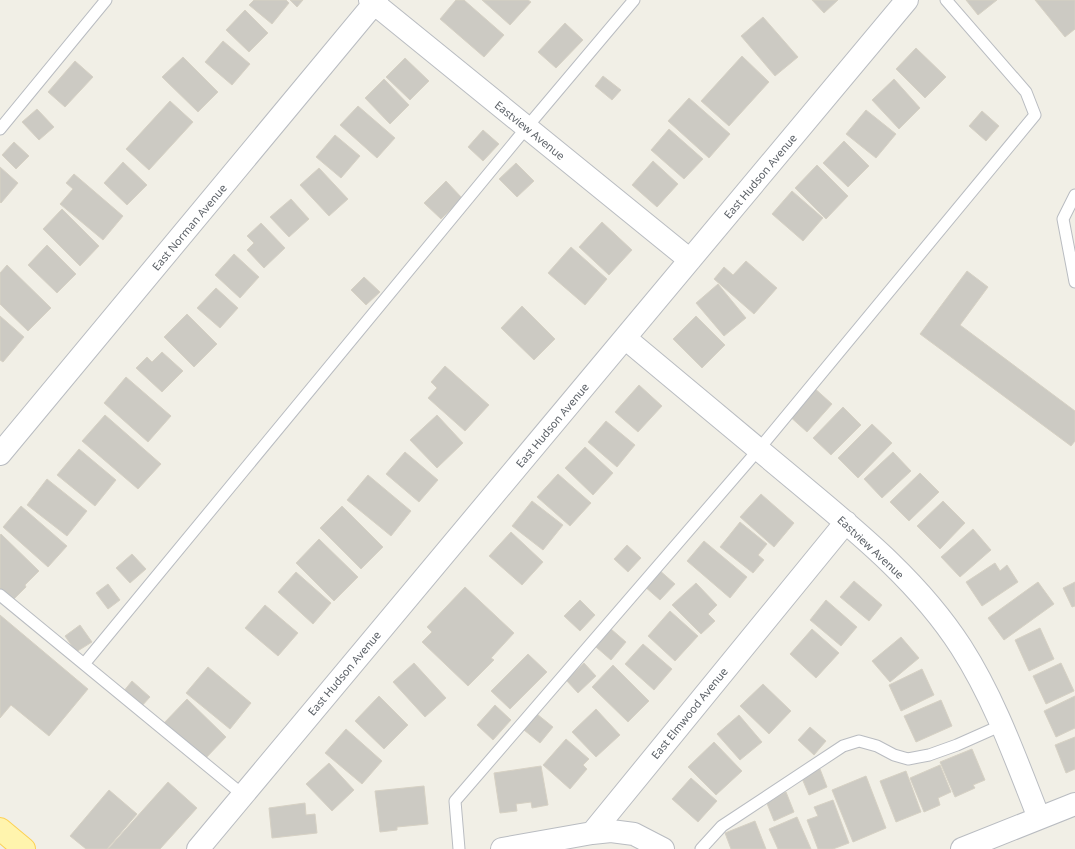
<svg xmlns="http://www.w3.org/2000/svg" width="1075" height="849" font-family="'Noto Sans',sans-serif">
  <style>
    .building { fill: #cccac3; stroke: #d6d1c4 }
    .lines { fill: none; stroke-linecap: round; stroke-linejoin: round }
    .lane-casing { stroke: #b9bcc1; stroke-width: 13 }
    .street-casing { stroke: #b9bcc1; stroke-width: 24 }
    .primary-casing { stroke: #fdd153; stroke-width: 24 }
    .lane { stroke: #fff; stroke-width: 11 }
    .street { stroke: #fff; stroke-width: 22 }
    .primary { stroke: #fff4ad; stroke-width: 22 }
    .labels { text-anchor: middle; dominant-baseline: central; stroke-width: 3.5; stroke-linejoin: round; paint-order: stroke }
    .street-label { font-size: 11px; fill: #5d6268; stroke: #fff }
  </style>
  <rect width="100%" height="100%" fill="#f1efe6"/>
  <path class="building" d="M254,0H286L289,3L272,24L249,5Z
    M290,0H303L297,7Z
    M456,0H464L504,35L484,57L440,19Z
    M482,0H528L531,2L510,25Z
    M812,0H838L824,13Z
    M966,0H997L978,15Z
    M1035,0H1075V29L1065,37Z
    M245,10L268,33L249,52L226,30Z
    M763,17L798,57L775,76L741,36Z
    M565,23L583,40L556,68L538,52Z
    M223,41L250,64L232,85L205,62Z
    M916,48L946,77L925,98L896,69Z
    M742,56L769,82L729,126L701,101Z
    M183,57L218,92L198,112L162,77Z
    M405,58L429,81L410,100L386,77Z
    M75,61L93,77L65,107L48,92Z
    M603,76L621,90L612,100L595,86Z
    M384,79L409,105L390,124L365,98Z
    M894,79L920,108L899,129L872,100Z
    M689,98L730,134L709,158L668,121Z
    M170,101L193,122L149,170L126,149Z
    M358,106L395,138L377,158L340,125Z
    M37,109L54,127L39,140L22,122Z
    M866,110L896,134L876,158L846,134Z
    M982,111L999,126L986,141L969,126Z
    M669,129L703,159L684,179L651,150Z
    M483,130L499,144L483,161L468,147Z
    M335,135L360,156L341,178L316,157Z
    M844,141L869,166L848,187L823,163Z
    M14,142L29,156L16,169L2,155Z
    M653,161L678,184L657,207L632,185Z
    M123,162L147,185L127,205L104,183Z
    M516,163L534,181L517,197L499,179Z
    M817,165L848,196L826,219L795,188Z
    M0,167L18,183L1,203L0,202Z
    M319,168L348,199L329,216L300,185Z
    M74,174L123,216L103,240L60,204L73,189L66,183Z
    M446,181L462,198L441,219L424,203Z
    M792,191L823,218L803,241L772,214Z
    M291,199L309,219L289,237L270,217Z
    M62,209L99,246L80,266L43,229Z
    M602,222L632,250L609,275L579,247Z
    M261,223L285,248L264,268L247,250L254,243L247,236Z
    M47,245L76,274L57,293L28,265Z
    M571,247L607,279L585,305L548,273Z
    M234,254L259,277L240,298L215,275Z
    M746,261L777,288L754,314L714,279L724,267L733,275Z
    M7,265L51,308L28,331L0,304V273Z
    M967,271L988,287L960,325L1075,411V441L1071,446L920,334Z
    M364,277L380,292L366,305L351,290Z
    M718,284L746,318L724,336L696,303Z
    M216,288L238,308L220,328L197,308Z
    M522,306L555,339L534,360L501,328Z
    M187,314L217,344L194,367L164,337Z
    M0,316L24,337L3,362L0,360Z
    M696,316L725,345L702,368L673,339Z
    M162,352L183,371L162,392L136,368L147,357L152,362Z
    M445,366L489,405L465,431L428,398L437,388L431,382Z
    M126,377L171,416L148,442L104,403Z
    M639,385L662,406L638,432L615,412Z
    M812,386L832,404L807,432L787,414Z
    M843,407L861,425L831,455L813,438Z
    M105,415L161,464L138,489L82,441Z
    M437,415L463,443L437,468L410,440Z
    M606,421L635,445L617,467L588,442Z
    M872,424L892,443L858,478L838,458Z
    M585,447L613,473L593,495L565,468Z
    M79,449L116,480L95,506L57,475Z
    M405,452L438,480L419,502L386,474Z
    M893,452L911,471L882,498L864,479Z
    M920,473L939,492L909,521L890,502Z
    M558,474L591,503L570,526L537,497Z
    M368,475L411,511L391,536L347,500Z
    M47,479L87,511L67,536L27,505Z
    M761,494L794,523L774,547L740,517Z
    M532,501L563,525L543,550L512,526Z
    M943,501L965,523L940,549L917,526Z
    M21,506L67,546L48,567L3,527Z
    M342,506L383,547L361,569L320,528Z
    M740,522L767,544L758,555L764,560L753,573L720,547Z
    M973,529L991,550L960,577L941,557Z
    M511,532L543,562L522,585L489,556Z
    M1,534L39,571L25,585L26,587L9,604L0,595V535Z
    M319,539L358,577L334,601L296,563Z
    M704,541L747,577L730,598L687,561Z
    M627,545L641,558L628,572L614,559Z
    M132,554L146,569L130,583L116,568Z
    M995,563L1000,571L1007,565L1018,582L982,606L966,582Z
    M658,569L675,584L660,600L644,586Z
    M296,572L331,603L313,624L278,592Z
    M854,581L882,605L869,621L840,597Z
    M1038,582L1054,604L1004,640L988,618Z
    M1075,582V606L1072,607L1063,588Z
    M696,583L717,605L708,614L715,621L701,634L672,605Z
    M108,584L120,600L108,609L96,593Z
    M465,587L514,633L491,658L494,660L468,686L422,642L432,632L427,627Z
    M580,600L595,615L580,631L564,616Z
    M826,600L857,627L841,646L810,620Z
    M265,605L298,633L278,656L245,628Z
    M670,611L698,636L675,661L648,636Z
    M0,615L88,689L49,736L11,705L0,718Z
    M80,625L92,642L76,652L65,636Z
    M1040,628L1054,659L1029,671L1015,640Z
    M611,629L626,642L611,660L596,647Z
    M812,629L839,653L816,678L790,654Z
    M901,637L919,658L890,682L872,661Z
    M643,644L672,669L654,690L625,664Z
    M528,654L547,672L510,709L491,691Z
    M414,663L446,698L425,717L393,682Z
    M584,663L596,676L578,693L566,680Z
    M1061,663L1074,691L1046,704L1033,676Z
    M613,665L649,701L628,722L592,687Z
    M208,667L251,703L230,729L186,693Z
    M922,669L934,695L901,711L889,685Z
    M132,681L150,697L140,708L123,692Z
    M763,684L791,711L769,734L740,706Z
    M379,696L408,725L384,749L355,721Z
    M1075,696V728L1056,737L1044,711Z
    M187,699L226,737L203,761L164,723Z
    M941,700L952,726L916,742L904,716Z
    M495,705L511,720L493,740L477,725Z
    M596,709L620,735L596,757L572,732Z
    M537,714L553,727L540,743L524,730Z
    M739,715L762,742L740,760L717,734Z
    M810,727L826,741L814,755L798,740Z
    M346,729L382,761L362,784L325,753Z
    M1075,737V769L1066,773L1055,745Z
    M566,739L589,759L583,765L587,769L570,789L543,765Z
    M714,742L742,771L716,795L688,767Z
    M972,749L985,780L973,785L975,788L955,797L940,762Z
    M329,763L354,790L332,811L306,784Z
    M940,765L951,792L938,798L940,805L924,812L910,778Z
    M541,766L548,805L532,808L531,802L516,804L517,811L500,813L494,773Z
    M820,769L827,787L809,795L801,776Z
    M906,771L921,812L896,822L880,781Z
    M866,776L886,828L853,842L832,790Z
    M691,778L717,801L698,822L672,799Z
    M168,782L197,808L160,849H108Z
    M424,786L428,824L397,827V830L380,832L375,791Z
    M109,790L137,814L107,849H86L70,836Z
    M786,792L794,812L774,821L766,801Z
    M833,800L849,843L833,849H818L807,820L818,816L814,807Z
    M305,803L306,815L315,814L317,833L272,838L269,808Z
    M797,817L811,849H778L769,829Z
    M755,821L766,849H731L725,833Z"/>
  <g class="lines">
    <g class="lane-casing">
      <path id="lane" d="M0,129L106,0
        M1075,195L1063,219L1075,282
        M0,595L243,795
        M84,664L527,127L634,0
        M459,849L455,801L759,449L1035,115L1026,92L946,0
        M701,849L722,826L843,746L859,741L877,746L894,755L908,759L929,755L957,745L1002,725"/>
    </g>
    <g class="street-casing">
      <path id="street" d="M370,0L690,260
        M625,338C681,385 738,432 794,479C855,530 918,580 961,647C995,700 1016,760 1039,818
        M0,454L377,0
        M592,833L611,831L634,834L663,849
        M198,849L907,0
        M502,849L592,833L846,522
        M962,849L1075,804"/>
    </g>
    <g class="primary-casing">
      <path id="primary" d="M0,829L24,849"/>
    </g>
    <use href="#lane" class="lane"/>
    <use href="#street" class="street"/>
    <use href="#primary" class="primary"/>
  </g>
  <g class="labels">
    <g class="street-label">
      <text transform="translate(530 130) rotate(39)">Eastview Avenue</text>
      <text transform="translate(760 176) rotate(-50)">East Hudson Avenue</text>
      <text transform="translate(189 227) rotate(-50)">East Norman Avenue</text>
      <text transform="translate(552 425) rotate(-50)">East Hudson Avenue</text>
      <text transform="translate(871 547) rotate(43)">Eastview Avenue</text>
      <text transform="translate(344 673) rotate(-50)">East Hudson Avenue</text>
      <text transform="translate(689 713) rotate(-51)">East Elmwood Avenue</text>
    </g>
  </g>
</svg>
